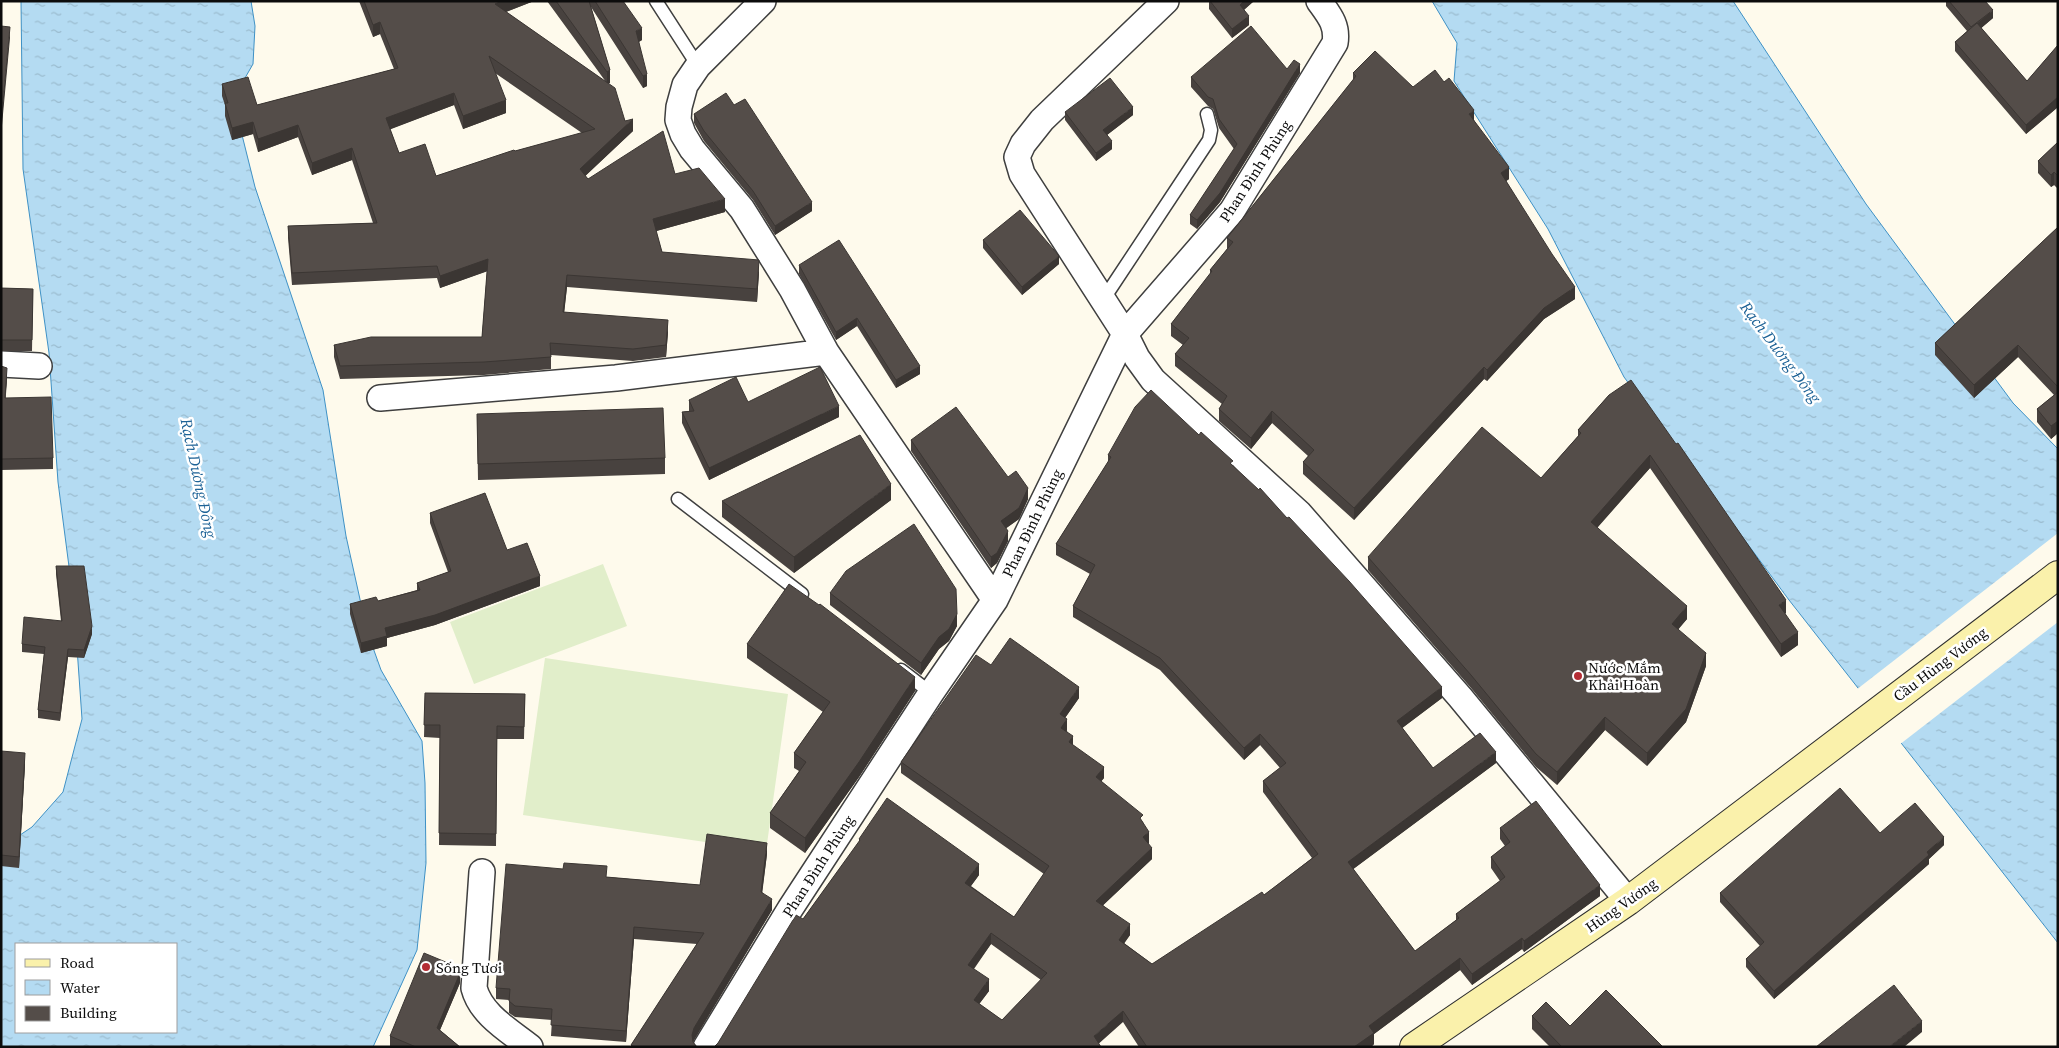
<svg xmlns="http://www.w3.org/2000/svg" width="2059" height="1048" font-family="'Source Serif 4',serif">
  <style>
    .pitch { fill: #e1eeca }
    .water { fill: url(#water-ripples); stroke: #3f91c5; fill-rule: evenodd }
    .pier { fill: #fefaec }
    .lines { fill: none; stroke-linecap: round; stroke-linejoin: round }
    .service-casing { stroke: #3f3f3f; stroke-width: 15 }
    .minor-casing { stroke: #3f3f3f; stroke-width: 28 }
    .secondary-casing { stroke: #2e2e2e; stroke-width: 30 }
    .service { stroke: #fff; stroke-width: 12 }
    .minor { stroke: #fff; stroke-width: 25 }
    .secondary { stroke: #faf1ab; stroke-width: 28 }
    .wall { fill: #48423f; fill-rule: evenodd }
    .shaded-wall { fill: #3b3633 }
    .building { fill: #544d49; stroke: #3b3633; fill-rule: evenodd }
    .poi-dot { fill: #b42d34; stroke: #fff; stroke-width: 2 }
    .labels { text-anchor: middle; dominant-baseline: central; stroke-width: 5; stroke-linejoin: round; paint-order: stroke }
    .street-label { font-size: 15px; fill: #0c0c0c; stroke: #fff }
    .poi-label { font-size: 15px; fill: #0c0c0c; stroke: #fff; text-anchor: start }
    .water-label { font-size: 16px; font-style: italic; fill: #1d6296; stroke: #fff }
  </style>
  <defs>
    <pattern id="water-ripples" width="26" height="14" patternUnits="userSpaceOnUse" patternTransform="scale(1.25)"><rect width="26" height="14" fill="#b4dbf2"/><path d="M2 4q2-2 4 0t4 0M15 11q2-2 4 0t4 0" fill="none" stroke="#9abbce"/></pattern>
  </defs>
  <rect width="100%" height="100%" fill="#fefaec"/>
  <path class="pitch" d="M603,564L627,626L474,684L450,622Z
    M545,658L788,694L766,851L523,815Z"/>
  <path class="water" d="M21,1H251L255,26L253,64L233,99L255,187L323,390L346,536L367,631L381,670L422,741L425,783L426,863L417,950L373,1047H1V844L11,841L32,827L63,792L82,719L74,605L58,482L49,353L23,169ZM16,944H176V1032H16Z
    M1432,1H1733L1866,204L2013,403L2058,449V943L1789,600L1624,377L1548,229L1454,81L1457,43Z"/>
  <path class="pier" d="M2058,533V622L1899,745L1856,690Z"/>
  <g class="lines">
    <g class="service-casing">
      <path id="service" d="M656,1L698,66
        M1103,300L1209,140L1211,130L1207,114
        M678,499L802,594
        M901,670L931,693"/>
    </g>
    <g class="minor-casing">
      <path id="minor" d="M763,1L698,66L685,85L679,107L678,120L683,134L692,149L742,209L792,289L826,352L995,600
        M1166,1L1042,120L1023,144L1017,157L1022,174L1125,334L1137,358L1153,380L1299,513L1460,697L1628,901
        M1,364L39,366
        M380,398L616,378L826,352
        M482,872L474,988C481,1015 510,1031 530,1047
        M706,1047L790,909L931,693L995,600L1125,334L1232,211L1335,43C1338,25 1329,15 1319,1"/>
    </g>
    <g class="secondary-casing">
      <path id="secondary" d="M1414,1047L1628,901L2058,575"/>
    </g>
    <use href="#service" class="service"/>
    <use href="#minor" class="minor"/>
    <use href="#secondary" class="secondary"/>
  </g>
  <path class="wall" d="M359,1H534L506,12L606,82L547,1H623L642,40L639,42L647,86L643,88L591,7L610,70V83H608L625,121L633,131L585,176L588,179L675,174L725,212L656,231L662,252L759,272L757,302L567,287L564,312L668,332L666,357L633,361L551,355V369L484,375L340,379L334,357V345L482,337L487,271L440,288L437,278L292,285L288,238V226L373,223L352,160L312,175L298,137L258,152L253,134L232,140L225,116V105L222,96V84L257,105L394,69L380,34L373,37ZM495,73L582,133L515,151L436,176L399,153L390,129L454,105L463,129L506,113Z
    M1209,1H1254L1244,10L1249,25L1232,38L1209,9Z
    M1946,1H1985L1993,18L1981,28L2027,81L2058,45V107L2026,134L1955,51V42L1967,31L1946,6Z
    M1287,69L1300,73L1220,202L1197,229L1190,224V215L1234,149L1219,128L1213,109L1208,106L1191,87V77Z
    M1353,73L1413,87L1474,120L1509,179L1506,181L1575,299L1544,319L1487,381L1484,379L1354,520L1303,474V462L1308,456L1272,423L1251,449L1219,421V409L1222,404L1175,366V354L1183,345L1171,336V324L1210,274V270L1227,249V238L1353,80Z
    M734,105L812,211L775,235L753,200L704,141L694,123V114Z
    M1065,112L1133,115L1107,135L1112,149L1096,161L1065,120Z
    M2058,142V189L2054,185L2051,187L2038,173V161Z
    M2058,227V433L2051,439L2037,422V409L2054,395L2018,357L1974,398L1935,355V343Z
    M983,240L1059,264L1022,295L983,248Z
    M799,265L920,374L896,388L857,326L836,340L799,274Z
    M1,288L33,289L32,351H1Z
    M1,366L7,379L5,398L53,458V469L1,470Z
    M1609,395L1786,613H1785L1798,645L1781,657L1650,468L1597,527L1687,619L1678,629L1706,666L1686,722L1647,766L1605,730L1557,785L1536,767L1471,688L1368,570V557L1541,478L1578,436V430Z
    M689,400L748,402L839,417L709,480L682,423V412L689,411Z
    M477,414L665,458V474L478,480Z
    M911,440L1008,477L1028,499L1019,519L1006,528L1008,541L997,563L991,568L911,451Z
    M1108,455L1233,465L1442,698L1402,728L1433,768L1496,763L1353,869L1415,951L1456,920V914L1500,881L1491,868V857L1505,846L1500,839V828L1600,896L1524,952L1522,949L1472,985L1460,970L1374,1034V1044L1371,1047H1139L1123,1022L718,1043L803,919L859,842V839L979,875L971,886L1014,917L1044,874L901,773V762L991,665L1079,698L1065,718L1067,731L1073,745L1104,778L1101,781L1143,822L1149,843L1148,844L1152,859L1103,905L1130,935L1124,943L1152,964L1264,895L1312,858L1263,792V781L1280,768L1260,745L1244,760L1160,670L1073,617V606L1090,574L1056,555V544L1108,462ZM991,944L1041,980L1002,1020L979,1004L989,991L974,969Z
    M891,500L794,573L722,517V501Z
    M430,513L507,550L540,586L435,625L387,638V646L361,653L350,614V604L378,601L417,590V583L448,572L430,523Z
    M56,566L92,634L84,658L68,657L60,721L38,718V710L44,654L22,652V644L61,621L56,574Z
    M830,593L957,626L949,641L939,649L921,675L830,605Z
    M747,644L915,691L859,777L805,853L770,828V813L799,771L794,768V753L823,712L747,658Z
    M425,693L525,694L524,739H497L496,846L439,845L440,738L424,737Z
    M1,751L25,764L19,868L1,866Z
    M1880,833L1944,845L1929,859V864L1774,999L1746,967V959L1760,946L1720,902V893Z
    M767,854L762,892L772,910L694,1040L693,1042L697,1047H631V1045L697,944L634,939L626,1042L551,1036L552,1020L515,1017L509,1013V1000L496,999V988L607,877L700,885Z
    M460,983L440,1030L460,1047H392L390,1046V1036Z
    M1532,1016L1570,1026L1663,1047H1550L1532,1029Z"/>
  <path class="shaded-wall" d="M502,1H534L495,16V4Z
    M1244,1H1254L1240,13V5Z
    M1993,10V18L1972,36V28Z
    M1249,16V25L1232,38V29Z
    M380,22V34L373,37V25Z
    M10,27V38L1,136V124Z
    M642,28V40L636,43V31Z
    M1300,64V73L1220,202L1197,229V220Z
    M610,70V83L607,84V72Z
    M647,74V86L643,88V76Z
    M454,93V105L386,131V118Z
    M2058,97V107L2026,134V125Z
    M506,100V113L463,129V116Z
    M1133,107V115L1103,138V130Z
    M1474,110V122L1469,114Z
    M633,119V131L580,181V169Z
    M253,122V134L232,140V128Z
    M298,125V137L258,152V139Z
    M1112,141V149L1096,161V153Z
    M352,148V160L312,175V163Z
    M1509,167V179L1501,185V173Z
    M2054,172V185L2051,187V175Z
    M725,199V212L653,232V219Z
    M812,202V211L775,235V226Z
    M1059,256V264L1022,295V287Z
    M488,259V271L440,288V276Z
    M759,260V272L757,302V289Z
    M567,275V287L563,324V312Z
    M1575,287V299L1544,319L1487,381V370L1544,308Z
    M857,318V326L836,340V332Z
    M668,320V332L666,357V345Z
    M2018,345V357L1974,398V385Z
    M920,366V374L896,388V380Z
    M1484,367V379L1354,520V508Z
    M7,368V379L5,409V398Z
    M839,406V417L709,480V468Z
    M1272,411V423L1251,449V438Z
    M2058,421V433L2051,439V426Z
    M1650,455V468L1591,535V522Z
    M891,484V500L794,573V557Z
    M1028,488V499L1019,519L1001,532V521Z
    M1008,531V541L997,563L991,568V557Z
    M540,576V586L435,625L387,638V646L361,653V643L385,628Z
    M1786,600V613L1779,618V605Z
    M1687,606V619L1672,637V624Z
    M957,614V626L949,641L939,649L921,675V663L939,637Z
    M92,626V634L84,658V650Z
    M1798,632V645L1781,657V644Z
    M68,649V657L60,721V713Z
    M1706,653V666L1686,722L1647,766V753Z
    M915,677V691L859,777L805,853V838Z
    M1079,687V698L1060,725V714Z
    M1442,687V698L1397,732V721Z
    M1605,717V730L1557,785V772Z
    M1067,719V730L1061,739V728Z
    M1260,734V745L1244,760V748Z
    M1073,736V747L1069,742Z
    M1496,752V763L1348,873V862Z
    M25,753V764L19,868V857Z
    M1104,767V778L1096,788V777Z
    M1149,832V843L1143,848V837Z
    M1944,837V845L1929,859V864L1774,999V991Z
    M767,843V854L761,903V892Z
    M1152,848V859L1096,912V901Z
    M979,864V875L965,894V883Z
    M1600,885V896L1524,952V941Z
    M772,899V910L694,1040L692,1046V1035L694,1028Z
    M1130,924V935L1119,951V940Z
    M634,927V939L626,1042V1031Z
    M991,933V944L968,976V965Z
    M1522,938V949L1472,985V974Z
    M1460,958V970L1374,1034V1044L1371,1047H1354L1369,1026Z
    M460,968V983L437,1037V1028Z
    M989,979V991L974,1011V1000Z
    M1123,1011V1022L1095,1047L1094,1036Z
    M1922,1021V1032L1904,1047H1889Z"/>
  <path class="building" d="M364,1H502L495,4L615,88L625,121L633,119L580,169L588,179L663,131L675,174L699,168L725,199L653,219L662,252L759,260L757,289L567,275L563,312L668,320L666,345L633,349L550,343L551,357L484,362L340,366L334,345L371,337H482L488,259L440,276L437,266L292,273L288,226L377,223L352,148L312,163L298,125L258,139L253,122L232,128L225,103H228L222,84L248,77L257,105L398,68L380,22L373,25ZM489,56L595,129L515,151L514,150L436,176L425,144L399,153L386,118L454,93L463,116L506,100Z
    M556,1H589L610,70L607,72Z
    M595,1H623L642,28L636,31L647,74L643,76Z
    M1210,1H1244L1240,5L1249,16L1232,29Z
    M1949,1H1985L1993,10L1971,27Z
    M1977,23L2027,81L2058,45V97L2026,125L1955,42Z
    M1,26L10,27L1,124Z
    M1251,26L1287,69L1294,60L1300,64L1220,193L1197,220L1190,215L1237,144L1219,119L1213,99L1208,97L1191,77Z
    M1375,51L1413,87L1435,70L1444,82L1449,78L1474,110L1469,114L1509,167L1501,173L1552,254L1575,287L1544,308L1487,370L1484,367L1354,508L1303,462L1314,450L1272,411L1251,438L1219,409L1227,396L1175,354L1189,338L1171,324L1212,271L1210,270L1233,242L1227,238L1356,76L1353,73Z
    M1110,78L1133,107L1103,130L1112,141L1096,153L1065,112Z
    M726,93L734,105L745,99L812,202L775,226L753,191L704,131L694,114Z
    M2058,142V176L2054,172L2051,175L2038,161Z
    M1020,210L1059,256L1022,287L983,240Z
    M2058,227V387L2018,345L1974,385L1935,343Z
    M839,240L920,366L896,380L857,318L836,332L799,265Z
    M1,288L33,289L32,340H1Z
    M1,366L7,368L5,398L51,397L53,458L1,459Z
    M820,367L839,406L709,468L682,412L694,411L689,400L736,377L748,402Z
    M1631,380L1676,444L1678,443L1786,600L1779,605L1798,632L1781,644L1650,455L1591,522L1687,606L1672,624L1706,653L1686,709L1647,753L1605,717L1557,772L1536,754L1471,675L1368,557L1482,427L1541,478L1581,433L1578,430L1609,395Z
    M1151,390L1199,435L1201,432L1233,461L1230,463L1259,490L1260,488L1287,518L1289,517L1349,581L1442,687L1397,721L1433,768L1480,733L1496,752L1348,862L1415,951L1459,918L1456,914L1505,877L1491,857L1510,842L1500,828L1536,801L1600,885L1524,941L1522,938L1472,974L1460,958L1369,1026L1374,1033L1354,1047H1147L1123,1011L1094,1036L1101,1047H714L718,1043L796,915L803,919L860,840L859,839L887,798L979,864L965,883L1014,917L1049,866L901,762L976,655L991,665L1010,638L1079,687L1060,714L1067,719L1061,728L1073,736L1069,742L1104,767L1096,777L1143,815L1140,818L1149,832L1143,837L1152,848L1096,901L1130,924L1119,940L1152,964L1262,892L1264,895L1318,854L1263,781L1286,763L1260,734L1244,748L1160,658L1073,606L1095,565L1056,544L1111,457L1108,455L1135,407ZM991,933L1047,973L1002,1020L974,1000L989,979L968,965Z
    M2058,392V421L2051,426L2037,409Z
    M956,407L1008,477L1016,471L1028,488L1019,508L1001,521L1008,531L997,553L991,557L911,440Z
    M663,408L665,458L478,464L477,414Z
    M860,435L891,484L794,557L722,501Z
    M485,493L507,550L527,543L540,576L435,615L385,628L387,636L361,643L350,604L376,597L378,601L420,590L417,583L451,571L430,513Z
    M914,524L956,589L957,614L949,629L939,637L921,663L830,593L846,571Z
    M56,566H84L92,626L84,650L68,649L60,713L38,710L45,647L22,644L24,617L62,621Z
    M789,584L819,605L820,604L915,677L859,762L805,838L770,813L806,762L794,753L830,702L747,644Z
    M425,693L525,694L524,727L497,726L496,834L439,833L440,725H424Z
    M1,751L25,753L19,857L1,855Z
    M1840,788L1880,833L1915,803L1944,837L1927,852L1929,855L1774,991L1746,959L1764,942L1720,893Z
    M707,834L767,843L761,892L772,899L694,1028L692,1035L693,1042L697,1047H634L631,1045L704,933L634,927L626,1031L551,1025L552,1009L515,1006L509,1001L510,989L496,988L506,864L563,869L564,863L607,866L606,877L700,885Z
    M424,953L460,968V973L437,1028L460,1047H416L390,1036Z
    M1894,985L1922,1021L1889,1047H1816Z
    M1606,990L1663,1047H1562L1532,1016L1546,1002L1570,1026Z"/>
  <g class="poi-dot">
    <circle cx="1578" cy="676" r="5"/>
    <circle cx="426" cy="967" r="5"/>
  </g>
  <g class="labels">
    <g class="street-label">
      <text transform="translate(1255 171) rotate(-57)">Phan Đình Phùng</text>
      <text transform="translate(1032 523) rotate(-64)">Phan Đình Phùng</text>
      <text transform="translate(1940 664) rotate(-37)">Cầu Hùng Vương</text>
      <text transform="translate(818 866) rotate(-57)">Phan Đình Phùng</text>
      <text transform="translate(1621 905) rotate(-35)">Hùng Vương</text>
    </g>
    <g class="poi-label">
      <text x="1588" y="667">Nước Mắm<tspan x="1588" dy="17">Khải Hoàn</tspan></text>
      <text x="436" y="967">Sống Tươi</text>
    </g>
    <g class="water-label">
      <text transform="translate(1781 352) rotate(53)">Rạch Dương Đông</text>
      <text transform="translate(199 478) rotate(78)">Rạch Dương Đông</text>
    </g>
  </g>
  <rect width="2059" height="1048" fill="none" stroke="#0c0c0c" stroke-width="5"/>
  <rect x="15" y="943" width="162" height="90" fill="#ffffff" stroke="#9e9e9e"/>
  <rect x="25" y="959" width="25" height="8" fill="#faf1ab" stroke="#9e9e9e"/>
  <text x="60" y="968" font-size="15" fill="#0c0c0c">Road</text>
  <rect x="25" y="980" width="25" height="15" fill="url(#water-ripples)" stroke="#9e9e9e"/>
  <text x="60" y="993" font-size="15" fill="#0c0c0c">Water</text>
  <rect x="25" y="1006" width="25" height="15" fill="#544d49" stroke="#9e9e9e"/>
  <text x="60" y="1018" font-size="15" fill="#0c0c0c">Building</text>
</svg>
